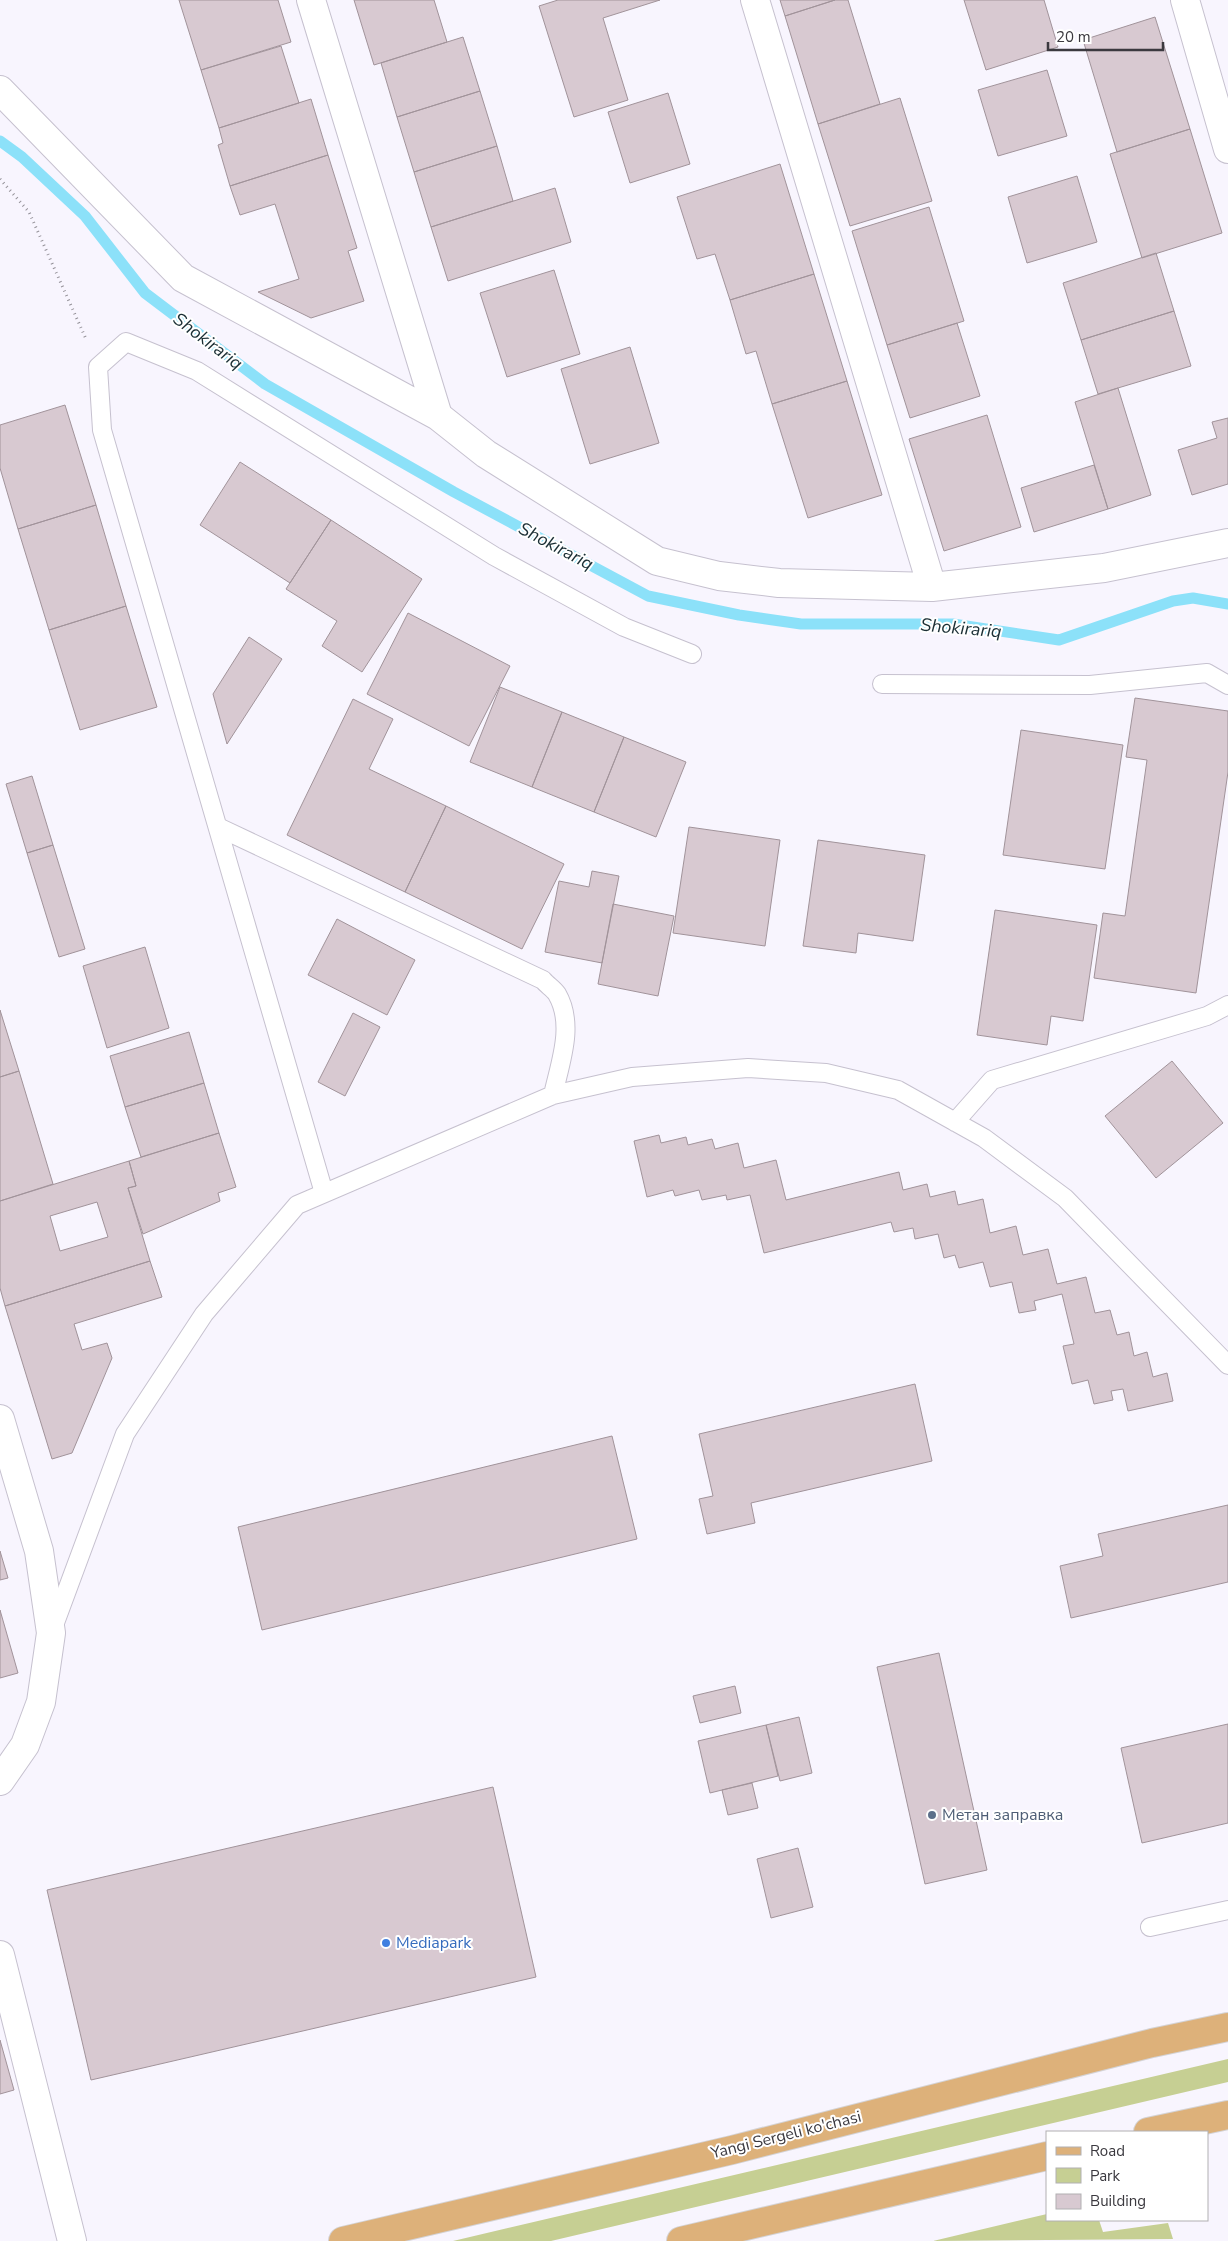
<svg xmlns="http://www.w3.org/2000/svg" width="1228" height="2241" font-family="'Nunito Sans',sans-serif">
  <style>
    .green { fill: #c6cf93 }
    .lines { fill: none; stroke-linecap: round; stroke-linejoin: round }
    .stream { stroke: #8ce1f9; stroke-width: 11 }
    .building { fill: #d8c9d1; stroke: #a1939a; fill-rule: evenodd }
    .service-casing { stroke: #c6c1cf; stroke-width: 20 }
    .minor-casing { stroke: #c6c1cf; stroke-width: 30 }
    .primary-casing { stroke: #d4d3d5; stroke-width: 30 }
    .path { stroke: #959299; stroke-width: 3; stroke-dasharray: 1 4; stroke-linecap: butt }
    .service { stroke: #fff; stroke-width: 18 }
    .minor { stroke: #fff; stroke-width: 28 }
    .primary { stroke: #ddb17a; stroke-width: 28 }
    .service-dot { fill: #5c6f8a; stroke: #fff; stroke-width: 2 }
    .shop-dot { fill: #3f7fe0; stroke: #fff; stroke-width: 2 }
    .labels { text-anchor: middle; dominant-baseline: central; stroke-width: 4; stroke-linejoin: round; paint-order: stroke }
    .service-label { font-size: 16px; fill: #4e5e75; stroke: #fff; text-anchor: start }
    .shop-label { font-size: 16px; fill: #366cbe; stroke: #fff; text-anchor: start }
    .street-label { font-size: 16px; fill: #3b393f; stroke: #fff }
    .water-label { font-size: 18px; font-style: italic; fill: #1b2f35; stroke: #fff }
  </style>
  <rect width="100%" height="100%" fill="#f8f5fe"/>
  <path class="green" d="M1228,2059V2082L551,2241H453Z
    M1047,2214V2220H1099L1103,2232L1168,2223L1173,2239L933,2241Z"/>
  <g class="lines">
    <path class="stream" d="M0,141L22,157L85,216L145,293L265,384L454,492L648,596L739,615L801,624H953L1059,640L1173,601L1193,598L1228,604"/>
  </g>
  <path class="building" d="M179,0H278L291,42L201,70Z
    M354,0H434L447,42L374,65Z
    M558,0H660L603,18L628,100L574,117L539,6Z
    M780,0H835L785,16Z
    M835,0H848L880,104L818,124L785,16Z
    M964,0H1044L1058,47L986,70Z
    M1155,17L1190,129L1117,152L1083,40Z
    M463,37L480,91L397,117L381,63Z
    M281,46L299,103L219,128L201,70Z
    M1047,70L1067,136L998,156L978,90Z
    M480,91L497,146L414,172L397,117Z
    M668,93L690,164L630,183L608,112Z
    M900,98L932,201L850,226L818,124Z
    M311,99L328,155L230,186L218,145L223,143L219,128Z
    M1190,129L1222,233L1142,258L1110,154Z
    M497,146L513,201L431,227L414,172Z
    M328,155L357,248L348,251L364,301L311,318L258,292L299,279L275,204L240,215L230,186Z
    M780,164L814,274L730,300L715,254L697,259L677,197Z
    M1077,176L1097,242L1027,263L1008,197Z
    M555,188L571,242L448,281L431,227Z
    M929,207L964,321L887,345L852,231Z
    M1156,253L1174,311L1081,340L1063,283Z
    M554,270L580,354L507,377L480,293Z
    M814,274L847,381L772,404L756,351L746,354L730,300Z
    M1174,311L1191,366L1098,394L1081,340Z
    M957,323L980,396L910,418L887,345Z
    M630,347L659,443L590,464L561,369Z
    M847,381L882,495L808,518L772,404Z
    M1118,388L1151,495L1108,509L1075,402Z
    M65,405L96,505L18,529L0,468V425Z
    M987,415L1021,527L944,551L909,439Z
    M1228,418V484L1192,495L1178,450L1217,438L1212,422Z
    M240,462L331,520L290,583L200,525Z
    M1094,465L1108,509L1034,532L1021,488Z
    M96,505L126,606L49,630L18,529Z
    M331,520L422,579L362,672L322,646L337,621L286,589Z
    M126,606L157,707L80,730L49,630Z
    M408,613L510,666L469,746L367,694Z
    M249,637L282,659L227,744L213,694Z
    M500,687L562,712L532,787L470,762Z
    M1135,698L1228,711V772L1196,993L1094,978L1103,913L1125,916L1147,760L1126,757Z
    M353,699L393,719L369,769L446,806L405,892L287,835Z
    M562,712L624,737L594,812L532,787Z
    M1021,730L1123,745L1105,869L1003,855Z
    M624,737L686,762L656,837L594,812Z
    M32,776L53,845L27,853L6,784Z
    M446,806L564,864L522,949L405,892Z
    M689,827L780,840L765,946L673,933Z
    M818,840L925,855L913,941L858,933L856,953L803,946Z
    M53,845L85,949L59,957L27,853Z
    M592,871L619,876L602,963L545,952L559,881L589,887Z
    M613,904L674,916L658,996L598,984Z
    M995,910L1097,925L1083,1021L1051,1016L1047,1045L977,1035Z
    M337,919L415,960L387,1015L308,975Z
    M145,947L169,1028L107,1048L83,966Z
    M0,1010L19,1071L0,1077Z
    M353,1013L380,1027L345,1096L318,1082Z
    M189,1032L204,1083L125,1107L110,1056Z
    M1172,1061L1223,1123L1156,1178L1105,1116Z
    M19,1071L53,1184L0,1201V1077Z
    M204,1083L219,1133L141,1157L125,1107Z
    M219,1133L236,1187L218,1193L220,1201L143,1234L128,1188L136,1186L129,1161Z
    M659,1135L661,1143L686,1137L688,1145L712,1139L715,1149L738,1143L744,1168L776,1160L786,1200L899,1172L903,1190L927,1184L930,1197L955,1191L958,1205L983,1199L990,1233L1016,1226L1023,1255L1048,1249L1057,1284L1086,1277L1095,1313L1110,1310L1117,1335L1129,1332L1134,1356L1147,1352L1153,1377L1167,1373L1173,1401L1128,1411L1123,1389L1111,1391L1113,1400L1094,1404L1088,1380L1072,1384L1063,1346L1074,1344L1062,1294L1034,1301L1036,1310L1019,1313L1012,1282L990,1287L983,1262L959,1268L955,1255L944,1258L938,1234L915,1239L913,1228L894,1232L891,1222L764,1253L750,1195L727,1200L726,1195L702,1200L699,1190L675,1196L673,1190L647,1197L634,1141Z
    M129,1161L136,1186L128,1188L150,1261L5,1306L0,1288V1201ZM97,1202L108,1237L60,1251L50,1216Z
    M150,1261L162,1297L74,1324L82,1350L107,1343L112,1358L72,1453L52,1459L5,1306Z
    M915,1384L932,1461L751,1503L755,1523L707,1534L699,1499L713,1496L699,1434Z
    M612,1436L637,1539L262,1630L238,1527Z
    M1228,1505V1582L1071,1618L1060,1566L1103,1556L1098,1534Z
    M0,1551L8,1578L0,1580Z
    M0,1610L18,1673L0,1678Z
    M939,1653L987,1870L925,1884L877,1667Z
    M735,1686L741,1713L700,1723L693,1696Z
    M799,1717L812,1773L780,1781L766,1725Z
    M1228,1724V1823L1142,1843L1121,1748Z
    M766,1725L778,1776L710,1793L698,1741Z
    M752,1783L758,1808L728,1815L722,1790Z
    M493,1787L536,1977L91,2080L47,1890Z
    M798,1848L813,1907L771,1918L757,1859Z
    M0,2040L14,2090L0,2094Z"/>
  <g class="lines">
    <g class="service-casing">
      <path id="service" d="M882,684L1090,685L1207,673L1228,685
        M218,827L543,980C547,985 554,989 557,994C575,1025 560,1063 553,1095
        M955,1122L992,1080L1207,1016L1228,1005
        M324,1193L102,430L98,367L126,342L197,371L494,556L624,627L692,654
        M53,1628L125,1434L204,1314L297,1205L553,1095L632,1077L748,1068L826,1073L898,1090L984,1138L1065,1198L1228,1365
        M1150,1927L1228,1910"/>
    </g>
    <g class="minor-casing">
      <path id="minor" d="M311,0L438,416L486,454L657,561L719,576L779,583L932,587L1104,568L1228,543
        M755,0L932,587
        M1185,0L1228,149
        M0,90L183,278L438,416
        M0,1419L39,1551L51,1633L41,1702L25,1745L0,1781
        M0,1955L72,2241"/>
    </g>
    <g class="primary-casing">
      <path id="primary" d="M1148,2132L1228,2115
        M343,2241L732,2150L1152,2043L1228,2027
        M681,2241L1047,2156"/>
    </g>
    <path class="path" d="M0,179L29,212L86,339"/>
    <use href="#service" class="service"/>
    <use href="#minor" class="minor"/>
    <use href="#primary" class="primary"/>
  </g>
  <circle class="service-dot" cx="932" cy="1815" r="5"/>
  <circle class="shop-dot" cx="386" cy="1943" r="5"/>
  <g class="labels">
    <g class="service-label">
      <text x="942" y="1815">Метан заправка</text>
    </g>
    <g class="shop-label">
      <text x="396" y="1943">Mediapark</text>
    </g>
    <g class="street-label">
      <text transform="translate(786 2135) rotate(-14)">Yangi Sergeli ko'chasi</text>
    </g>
    <g class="water-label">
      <text transform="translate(208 341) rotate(37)">Shokirariq</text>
      <text transform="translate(556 546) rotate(28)">Shokirariq</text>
      <text transform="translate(961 628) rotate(5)">Shokirariq</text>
    </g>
  </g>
  <rect x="1046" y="2131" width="162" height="90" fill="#ffffff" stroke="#b1b0b2"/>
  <rect x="1056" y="2147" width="25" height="8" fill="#ddb17a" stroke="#b1b0b2"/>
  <text x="1090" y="2156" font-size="15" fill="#3b393f">Road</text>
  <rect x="1056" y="2168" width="25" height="15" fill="#c6cf93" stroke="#b1b0b2"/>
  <text x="1090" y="2181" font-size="15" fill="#3b393f">Park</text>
  <rect x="1056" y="2194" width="25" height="15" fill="#d8c9d1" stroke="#b1b0b2"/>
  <text x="1090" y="2206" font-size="15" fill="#3b393f">Building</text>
  <path d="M1048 42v8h115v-8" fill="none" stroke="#3b393f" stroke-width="2.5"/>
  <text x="1056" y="42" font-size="15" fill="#3b393f" stroke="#ffffff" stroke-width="4" paint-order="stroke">20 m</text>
</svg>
